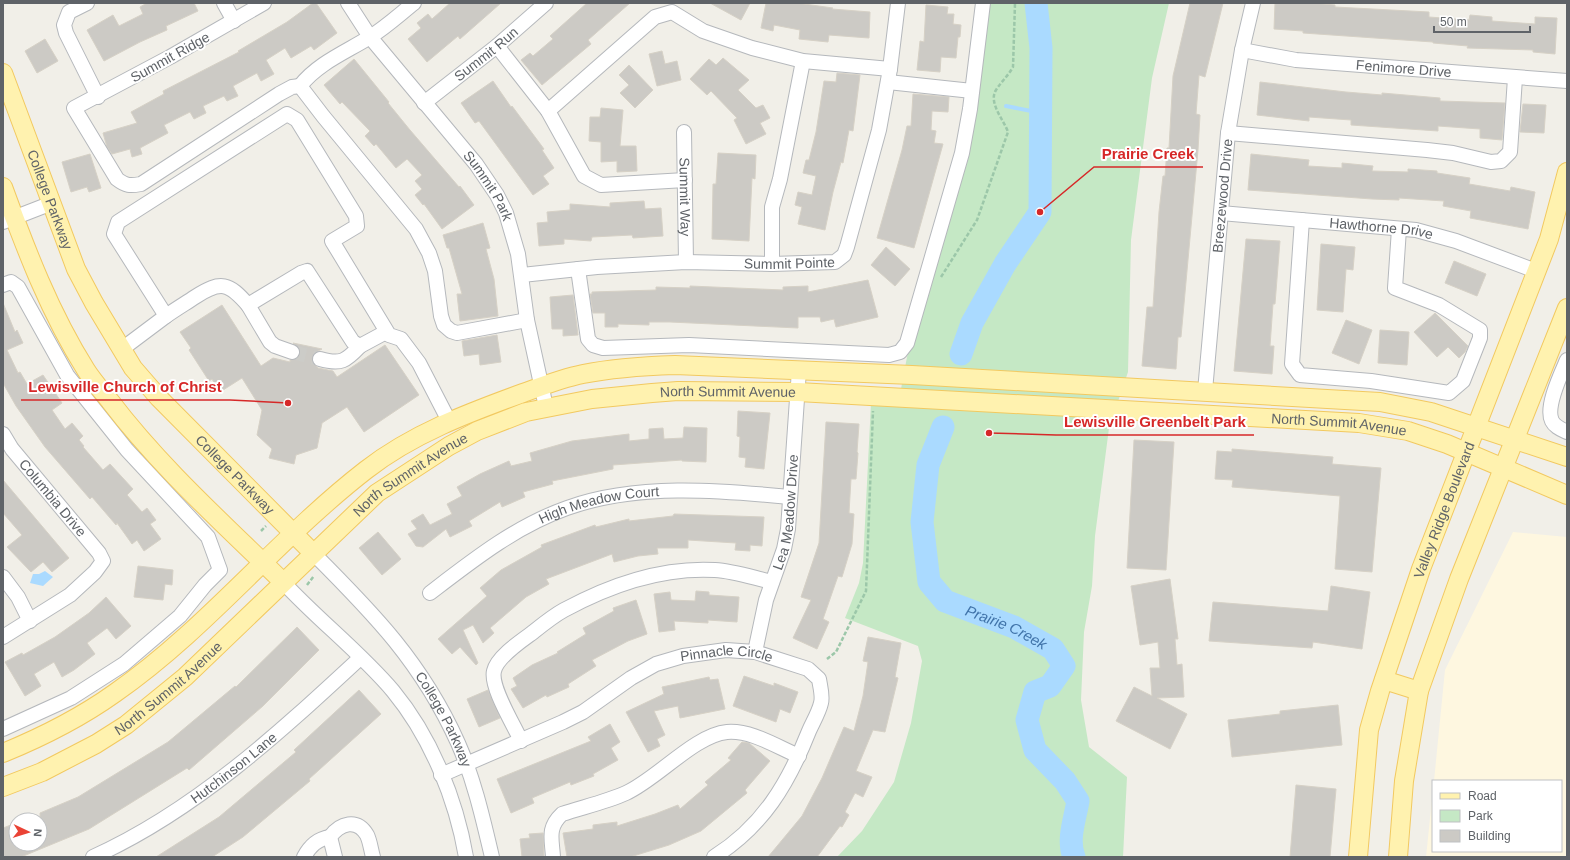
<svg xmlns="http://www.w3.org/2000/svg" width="1570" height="860" font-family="Arial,sans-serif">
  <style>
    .commercial { fill: #fef7e0 }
    .green { fill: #c5e8c5 }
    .water { fill: #aadaff }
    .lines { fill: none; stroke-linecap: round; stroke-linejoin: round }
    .stream { stroke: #aadaff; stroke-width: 4 }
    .river { stroke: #aadaff; stroke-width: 23 }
    .building { fill: #cccac5; stroke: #d6d1c6 }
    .minor-tunnel { stroke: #ccccc8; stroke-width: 14; stroke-dasharray: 14 7; stroke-linecap: butt }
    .minor-casing { stroke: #b5b8bc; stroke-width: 16 }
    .major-casing { stroke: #f2c960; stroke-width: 20 }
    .path { stroke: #9cc7a9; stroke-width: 2.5; stroke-dasharray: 4 2; stroke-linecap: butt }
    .minor { stroke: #fff; stroke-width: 14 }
    .major { stroke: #fff2af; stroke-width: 18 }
    .labels { text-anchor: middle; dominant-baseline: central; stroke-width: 4; stroke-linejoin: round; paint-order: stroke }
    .street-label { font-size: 14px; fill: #5f6368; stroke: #fff }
    .water-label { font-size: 15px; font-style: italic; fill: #4174aa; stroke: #fff }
    .leader { fill: none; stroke: #d62828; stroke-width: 1.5 }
    .callout-dot { fill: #d62828; stroke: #fff; stroke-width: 1.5 }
    .callout-label { font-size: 15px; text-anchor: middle; font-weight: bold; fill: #d62828; stroke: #fff; stroke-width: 4; stroke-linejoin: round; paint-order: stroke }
  </style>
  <rect width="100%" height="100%" fill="#f1efe8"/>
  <path class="commercial" d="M1513,532L1567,537V857H1426L1433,790V851H1561V781H1434L1445,670Z"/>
  <path class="green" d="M986,3H1169L1152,78L1131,240L1128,372L1109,428L1095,536L1092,586L1084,632L1081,700L1089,747L1127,777L1123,857H837L862,831L894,782L911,723L922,661L918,646L845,618L859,583L863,563L871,403L898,405L907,357L946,225Z"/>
  <path class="water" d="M45,571L53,577L43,586L30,583L33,574H39Z"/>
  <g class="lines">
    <path class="stream" d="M1006,106L1041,113"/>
    <g class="river">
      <path d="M961,354L972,323L1005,264L1040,212L1041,48L1036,3"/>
      <path id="s1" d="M943,427L928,465L922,522L929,582L945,601L1014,627L1053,649L1064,666L1050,686L1035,692L1027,720L1035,750L1065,781L1078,801C1075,819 1067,840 1074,857"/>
    </g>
  </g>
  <path class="building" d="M147,3H194L198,11L166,26L167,30L140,42L104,61L87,30L113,15L119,26L143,14L140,7Z
    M313,3H316L337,33L314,50L311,46L291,58L285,48L266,60L274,74L261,81L257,73L233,86L238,96L227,101L224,96L203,106L206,113L194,119L190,112L164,125L168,133L140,148L142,154L132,157L130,149L112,154L107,147L103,133L137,123L131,112L164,94L163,91L239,52L238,51L287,22Z
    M450,3H501L460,39L458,36L427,62L408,39L421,28L417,23L428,14L432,19Z
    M587,3H630L588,40L591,44L542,85L521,60L530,53L533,56L553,39L550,36Z
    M710,3H750L741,20Z
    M766,3H797L833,8L832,9L870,12L869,38L829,35L828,42L799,39L800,30L774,25L773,31L761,28Z
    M1190,3H1223L1205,77L1199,75L1196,114L1200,115L1198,150L1181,337H1178L1176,369L1142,366L1147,307H1153L1159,212L1163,176H1165L1167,148H1169L1173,76Z
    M1275,3H1313L1335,5V7L1429,12V17L1469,20L1470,15L1492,17V21L1535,24V17L1557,18L1555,54L1533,52V50L1467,48L1468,46L1433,43V42L1303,33V31L1274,29Z
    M926,5L948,7L947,14H954L953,24L961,25L960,37H958L956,58L941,57L940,72L917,70L920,41L924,42Z
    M45,39L58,61L37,73L25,51Z
    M662,51L665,64L677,61L681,80L657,86L649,54Z
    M723,58L749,80L738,90L756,108L763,105L770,118L760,123L766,134L746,144L734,120L737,118L711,91L707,95L690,79L709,59L716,65Z
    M354,59L389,102L388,103L410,130L459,187L460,186L474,205L442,229L424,204L423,205L415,195L422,189L415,181L422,175L407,159L396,168L376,144L374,146L365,136L370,131L342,102L340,104L324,85Z
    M629,65L653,90L635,108L620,93L629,85L619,75Z
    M837,73L860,75L853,131L849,130L843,163L841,162L833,192L825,230L798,224L802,207L795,205L798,192L812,195L816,176L803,173L806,160H809L816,132L824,81L836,82Z
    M493,81L511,107L512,106L544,149L542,150L554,168L543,176L549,184L533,195L479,121L475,123L461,103Z
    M1260,82L1346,92L1382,95V93L1440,98V101L1505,103L1502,140L1480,138V129L1438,126V131L1351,125V120L1309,117V121L1257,115Z
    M913,94L949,97L948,112L932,111L931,130L936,131L934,143L943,144L914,248L877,238L902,150L907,126H911Z
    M1523,104L1546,105L1544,133L1520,132Z
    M601,108L623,110L620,146H636L637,171L617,172V161L601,162V142L589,141L590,117H600Z
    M718,153L756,155L755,179L752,178L749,241L712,239L713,184H716Z
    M90,154L101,188L89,192L87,187L71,192L62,162Z
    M1251,154L1309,160L1308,166L1342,168V163L1373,166L1372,171L1408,172V169L1437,171V173L1470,178L1469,184L1510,191L1511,187L1535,192L1528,229L1470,218L1471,211L1443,206L1444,201L1399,198V200L1372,199L1248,190Z
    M644,201L645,209L661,208L663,236L633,238L632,235L592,237L591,241L564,239V244L539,246L537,223L548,222L547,212L570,210V204L610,207V203Z
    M483,223L490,248L486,249L494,279L498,316L460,321L457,294H462L449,248H447L443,235Z
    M1246,239L1280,241L1275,304H1273L1270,346H1274L1272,374L1234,371Z
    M1321,244L1355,247L1353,270L1346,269L1343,312L1317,310Z
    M886,247L910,269L895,286L871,265Z
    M1454,261L1486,274L1477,296L1445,283Z
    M868,280L878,317L836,327L834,319L821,322L820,317H798V328L670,322H649V325L618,324V327H605V313H593L590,294H592V292L656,290V287L690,288V286L783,290V287L808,286V292Z
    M573,295L578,335L563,336V329H552L550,297Z
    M3,303L15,332L17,330L23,343L7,350L18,373L20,372L27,384L43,375L62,403L52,410L65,429L72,423L83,436L79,440L84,446L83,447L103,470L110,464L133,489L127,495L142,512L147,508L156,520L150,524L161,539L144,551L137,540L132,544L117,523L116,525L92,497L90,499L45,447L16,406L3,383Z
    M222,305L261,366L273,358L290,362V360L297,359L300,350L293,343L322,349L314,353L312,362L318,368L333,371L337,377L385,345L419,395L364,432L347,407L322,423L317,448L296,455L294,464L269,458L272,449L257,435L262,410L242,378L220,392L212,379L209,381L189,350L191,348L180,332Z
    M1435,313L1468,346L1465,352L1459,358L1448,347L1437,357L1414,332Z
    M1346,320L1372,330L1359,364L1332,353Z
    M1380,330L1409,332L1407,365L1378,363Z
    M497,335L501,362L480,365L479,354L464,356L462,341Z
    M738,411L770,413L764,469L745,467L746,458L739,457L740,437L737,436Z
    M826,422L859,424L857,452L858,453L856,479H851L849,513L854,514L852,544L842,577L838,576L823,619L829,622L817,649L793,638L811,600L801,597L819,543Z
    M684,427L707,428L706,462L682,461V460L613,465V469L552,481L553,484L523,492L525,497L502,507L500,502L469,521L472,526L450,537L446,529L423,547L416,546L408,534L417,529L411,521L423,514L430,525L452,514L447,504L462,496L457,487L480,474L509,461L511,466L532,461L530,453L572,441L629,434V441L649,439V429L663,428L664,439L683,438Z
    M1134,440L1174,442L1166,570L1127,568Z
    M1232,449L1333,457L1332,464L1381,468L1372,572L1335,569L1340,496L1232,487L1233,480L1215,479L1217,451L1232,452Z
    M3,480L69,558L52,572L43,562L31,572L7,547L22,535L3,513Z
    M674,514L764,517L762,546L750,545V551L735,550L736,543L688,540V548H657L658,554L638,556L614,562L612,554L546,579L549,584L526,597L490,628L494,633L483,643L473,625L463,630L478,663L476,665L460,647L452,654L438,639L487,596L480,588L501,570L542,547L541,545L595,525L596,527L629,519V521L673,516Z
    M378,532L401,559L382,575L359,548Z
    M138,566L173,570L172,585L165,584L163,600L134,597Z
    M1170,579L1178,639H1175L1177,665L1182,664L1184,697L1157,698L1187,714L1170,749L1116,721L1134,687L1152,696L1150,668H1160L1158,642L1140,645L1131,586Z
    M1331,586L1370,592L1362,649L1313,642L1312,648L1209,641L1213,602L1328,611Z
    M696,591L709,592V595L739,597L737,622L708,620V623L674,621L675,630L659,632L654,594L670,592L671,600L695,601Z
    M106,597L131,626L116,639L107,628L87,643L95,654L74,670L62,677L54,662L34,674L41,686L25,696L5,662L22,653L23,655L55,637L89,613Z
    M636,600L647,634L628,641L592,660L596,666L568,684L569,687L547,697L546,695L523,708L511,689L517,686L513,678L532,665L558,653L557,652L586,634L583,628L614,611L613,608Z
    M297,627L319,650L263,706L189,770L187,768L89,829L21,857H3V828L16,823V844H40V813L78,797L168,742L235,686L236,687Z
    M868,637L901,643L895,677L898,678L885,732L873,730L856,771L872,777L863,797L855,793L845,812L849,815L842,827L840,826L817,857H768L802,816L822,778L844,727L854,731L863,696L868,662L863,661Z
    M744,676L774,686V683L798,692L790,713L780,709L776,722L733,706Z
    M709,677L710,680L718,679L725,709L680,718L678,706L654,711L665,735L657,739L660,746L648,752L626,712L664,694L662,687Z
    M359,690L381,714L309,779L310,781L243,837L212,857H156L219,817L296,752L294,750Z
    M488,690L500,718L479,727L467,699Z
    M1338,705L1342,745L1232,757L1228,720L1280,714V711Z
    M610,724L620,742L611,748L618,760L593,774L594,776L571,785L570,782L532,798L534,803L511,813L497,779L591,741L588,737Z
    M742,742L749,743L770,761L745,790L747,793L701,831L669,845L630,857H567L563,833L593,829V825L617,822V826L655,814L678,805L680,809L708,785L705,782L731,760L728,758Z
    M1296,785L1336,789L1330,857H1290Z
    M543,833L544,857H522L520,839L530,838L529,834Z"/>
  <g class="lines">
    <path class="minor-tunnel" d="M292,352L320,359"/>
    <g class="minor-casing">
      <g id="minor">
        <path d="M87,3L69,12L64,25L66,33L98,97"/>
        <path d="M224,3L234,21"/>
        <path d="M264,3L170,57L74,108L117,179C126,186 130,186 141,184L279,94L292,87L300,86L323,116L416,229L429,253L435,271L441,316L444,325L451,331L457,333L527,320"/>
        <path id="s2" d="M348,3L370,37L476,164L497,195L506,213L518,254L527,320L546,407"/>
        <path d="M497,46L548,111L584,176L601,185L685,180"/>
        <path id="s3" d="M1242,50L1296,60L1567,81"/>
        <path d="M888,82L972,91"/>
        <path d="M300,86C318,63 346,52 370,37C386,27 400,14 414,3"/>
        <path id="s4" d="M424,103L497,46L546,3"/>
        <path d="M548,111L655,17L672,12L703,31L752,48L803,61L890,69"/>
        <path id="s5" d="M684,132L686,262"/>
        <path d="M1228,133L1427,150L1453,153L1491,162L1501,161L1510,152L1515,78"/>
        <path id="s6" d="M1221,213L1416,230L1456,241L1536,271"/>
        <path d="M1302,220L1292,364L1300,375L1371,381L1449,393L1463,381L1480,338V330L1439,305L1395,288L1399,229"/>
        <path d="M3,222L52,203"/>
        <path d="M772,264V207L780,179L803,61"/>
        <path d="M578,269L588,339L593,345L603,348L689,345L889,355L900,352L907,343L962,153L970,109L983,3"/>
        <path id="s7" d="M522,275L597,267L686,262L772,264L835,262L844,255L847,247L879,130L890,69L898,3"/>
        <path d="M3,285L11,282L18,287L67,375L127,450L208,537L220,570L205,585L180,616L124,664L71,698L3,729"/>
        <path d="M248,305L270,342L275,346L292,352"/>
        <path d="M166,316C176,309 186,303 195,297C221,280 229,283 248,305L301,273L307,271L353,342L360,346L386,332"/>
        <path d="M122,349L166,316L114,234L118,222L287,114L297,120L356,216L357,226L332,241L389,335L401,339L419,363L449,421"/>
        <path d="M320,359C341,365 346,361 360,346"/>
        <path d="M1567,360C1561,374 1545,407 1552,421C1555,427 1561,429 1567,432"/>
        <path id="s8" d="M1205,391L1228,133L1242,50L1253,3"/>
        <path id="s9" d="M3,434L12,449L99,553L103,561L95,572L70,595L3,637"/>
        <path id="s10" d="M313,553C374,614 422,663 458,743C474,779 483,819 492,857"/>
        <path d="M3,577L18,597L30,621"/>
        <path d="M283,582C318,620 360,652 393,691C431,737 456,799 466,857"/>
        <path id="s11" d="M430,593C473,560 516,526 567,508C636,483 718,490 790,497"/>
        <path id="s12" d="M755,652L766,600L784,549L788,529L799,370"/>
        <path d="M521,741C514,725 490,687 494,671C497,657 521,641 532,633C542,625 553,616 564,610C610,585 663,567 715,570C734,571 754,578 772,582"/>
        <path id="s13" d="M441,775L563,722L583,712L631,678L656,664L683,656L726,650L755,652L808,669L819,679C820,686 823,696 821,703C819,712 813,722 809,731C788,784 763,826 714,857"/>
        <path id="s14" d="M93,857C195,811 279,733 360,658"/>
        <path d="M304,857C310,846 317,839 330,837"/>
        <path d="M335,857L330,837C340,823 357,818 367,835C370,841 371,850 373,857"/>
        <path d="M553,857C552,839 547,828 562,814C583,807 606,802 626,793C657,779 695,735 727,732C752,730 777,747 799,756"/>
      </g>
    </g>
    <g class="major-casing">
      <g id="major">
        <path id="s15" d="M3,73L76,269L94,303L133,368L159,398L313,553"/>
        <path d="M3,187C26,250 50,313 86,370C93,381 102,391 110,401C161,468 224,524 283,582"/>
        <path d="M1384,680L1419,691"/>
        <path d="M3,753C42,737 80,718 115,693C207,629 277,539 366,470C412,434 468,413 523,393C542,386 563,378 583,374C613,368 645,366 675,365L912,375L1380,402L1431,412L1567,457"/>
        <path id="s16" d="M3,787L42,772L96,744L126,725L185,677L377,493L449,446L477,431L526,412L592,399L652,393L678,391L798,392L1359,423L1408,431L1447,444L1567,495"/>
        <path id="s17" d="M1358,857L1369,730L1380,691L1421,569L1549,239L1567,172"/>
        <path d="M1398,857L1404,781L1419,691L1459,579L1567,308"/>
      </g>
    </g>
    <path class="path" d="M941,277L977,220L1008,132C1004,120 988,103 996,90C1001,82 1008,76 1013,67L1015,3
      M261,531L266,526
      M307,585L314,576
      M827,659L836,652L866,591L873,411"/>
    <use href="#minor" class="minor"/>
    <use href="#major" class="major"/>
  </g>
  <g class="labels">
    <g class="street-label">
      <text stroke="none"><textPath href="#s4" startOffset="79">Summit Run</textPath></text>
      <text transform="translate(170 57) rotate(-29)">Summit Ridge</text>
      <text stroke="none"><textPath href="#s3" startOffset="163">Fenimore Drive</textPath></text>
      <text stroke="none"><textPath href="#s2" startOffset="231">Summit Park</textPath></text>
      <text stroke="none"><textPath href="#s8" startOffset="196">Breezewood Drive</textPath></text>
      <text stroke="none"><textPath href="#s5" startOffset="65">Summit Way</textPath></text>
      <text stroke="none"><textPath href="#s15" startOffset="135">College Parkway</textPath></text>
      <text stroke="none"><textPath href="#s6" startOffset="161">Hawthorne Drive</textPath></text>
      <text stroke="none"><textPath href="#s7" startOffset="268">Summit Pointe</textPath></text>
      <text stroke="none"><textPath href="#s16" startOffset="854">North Summit Avenue</textPath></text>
      <text stroke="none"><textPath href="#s16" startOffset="1466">North Summit Avenue</textPath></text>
      <text stroke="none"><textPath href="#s15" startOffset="471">College Parkway</textPath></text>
      <text stroke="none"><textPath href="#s16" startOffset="518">North Summit Avenue</textPath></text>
      <text stroke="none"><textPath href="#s9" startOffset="81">Columbia Drive</textPath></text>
      <text stroke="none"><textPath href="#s11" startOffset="194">High Meadow Court</textPath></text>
      <text stroke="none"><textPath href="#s17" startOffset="360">Valley Ridge Boulevard</textPath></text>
      <text stroke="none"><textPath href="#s12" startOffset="144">Lea Meadow Drive</textPath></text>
      <text stroke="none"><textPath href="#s13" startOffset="315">Pinnacle Circle</textPath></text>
      <text stroke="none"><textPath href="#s16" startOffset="194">North Summit Avenue</textPath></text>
      <text stroke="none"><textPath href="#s10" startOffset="213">College Parkway</textPath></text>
      <text stroke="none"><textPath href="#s14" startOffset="167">Hutchinson Lane</textPath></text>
    </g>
    <g class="water-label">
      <text stroke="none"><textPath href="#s1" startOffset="250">Prairie Creek</textPath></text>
    </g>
  </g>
  <path class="leader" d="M1040 212L1094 167H1203M288 403L230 400H21M989 433L1056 435H1254"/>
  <g class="callout-dot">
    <circle cx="1040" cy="212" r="4"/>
    <circle cx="288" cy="403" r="4"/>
    <circle cx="989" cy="433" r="4"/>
  </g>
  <g class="callout-label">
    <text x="1148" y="159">Prairie Creek</text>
    <text x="125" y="392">Lewisville Church of Christ</text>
    <text x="1155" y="427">Lewisville Greenbelt Park</text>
  </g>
  <rect width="1570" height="860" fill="none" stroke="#5f6368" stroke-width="8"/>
  <rect x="1432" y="780" width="130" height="72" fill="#ffffff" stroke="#bfc1c3"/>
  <rect x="1440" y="793" width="20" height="6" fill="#fff2af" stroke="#bfc1c3"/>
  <text x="1468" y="800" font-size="12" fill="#5f6368">Road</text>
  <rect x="1440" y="810" width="20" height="12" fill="#c5e8c5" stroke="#bfc1c3"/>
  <text x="1468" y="820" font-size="12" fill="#5f6368">Park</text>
  <rect x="1440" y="830" width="20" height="12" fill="#cccac5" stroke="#bfc1c3"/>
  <text x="1468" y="840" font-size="12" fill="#5f6368">Building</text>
  <g transform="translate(28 832) rotate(94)"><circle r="19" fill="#ffffff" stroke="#bfc1c3"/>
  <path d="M0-3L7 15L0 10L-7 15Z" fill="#ea4335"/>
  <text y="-6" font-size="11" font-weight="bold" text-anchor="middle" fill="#5f6368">N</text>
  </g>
  <path d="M1434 26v6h96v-6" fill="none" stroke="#5f6368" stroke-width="2"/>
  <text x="1440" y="26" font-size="12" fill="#5f6368" stroke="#ffffff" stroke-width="3" paint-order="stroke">50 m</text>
</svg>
